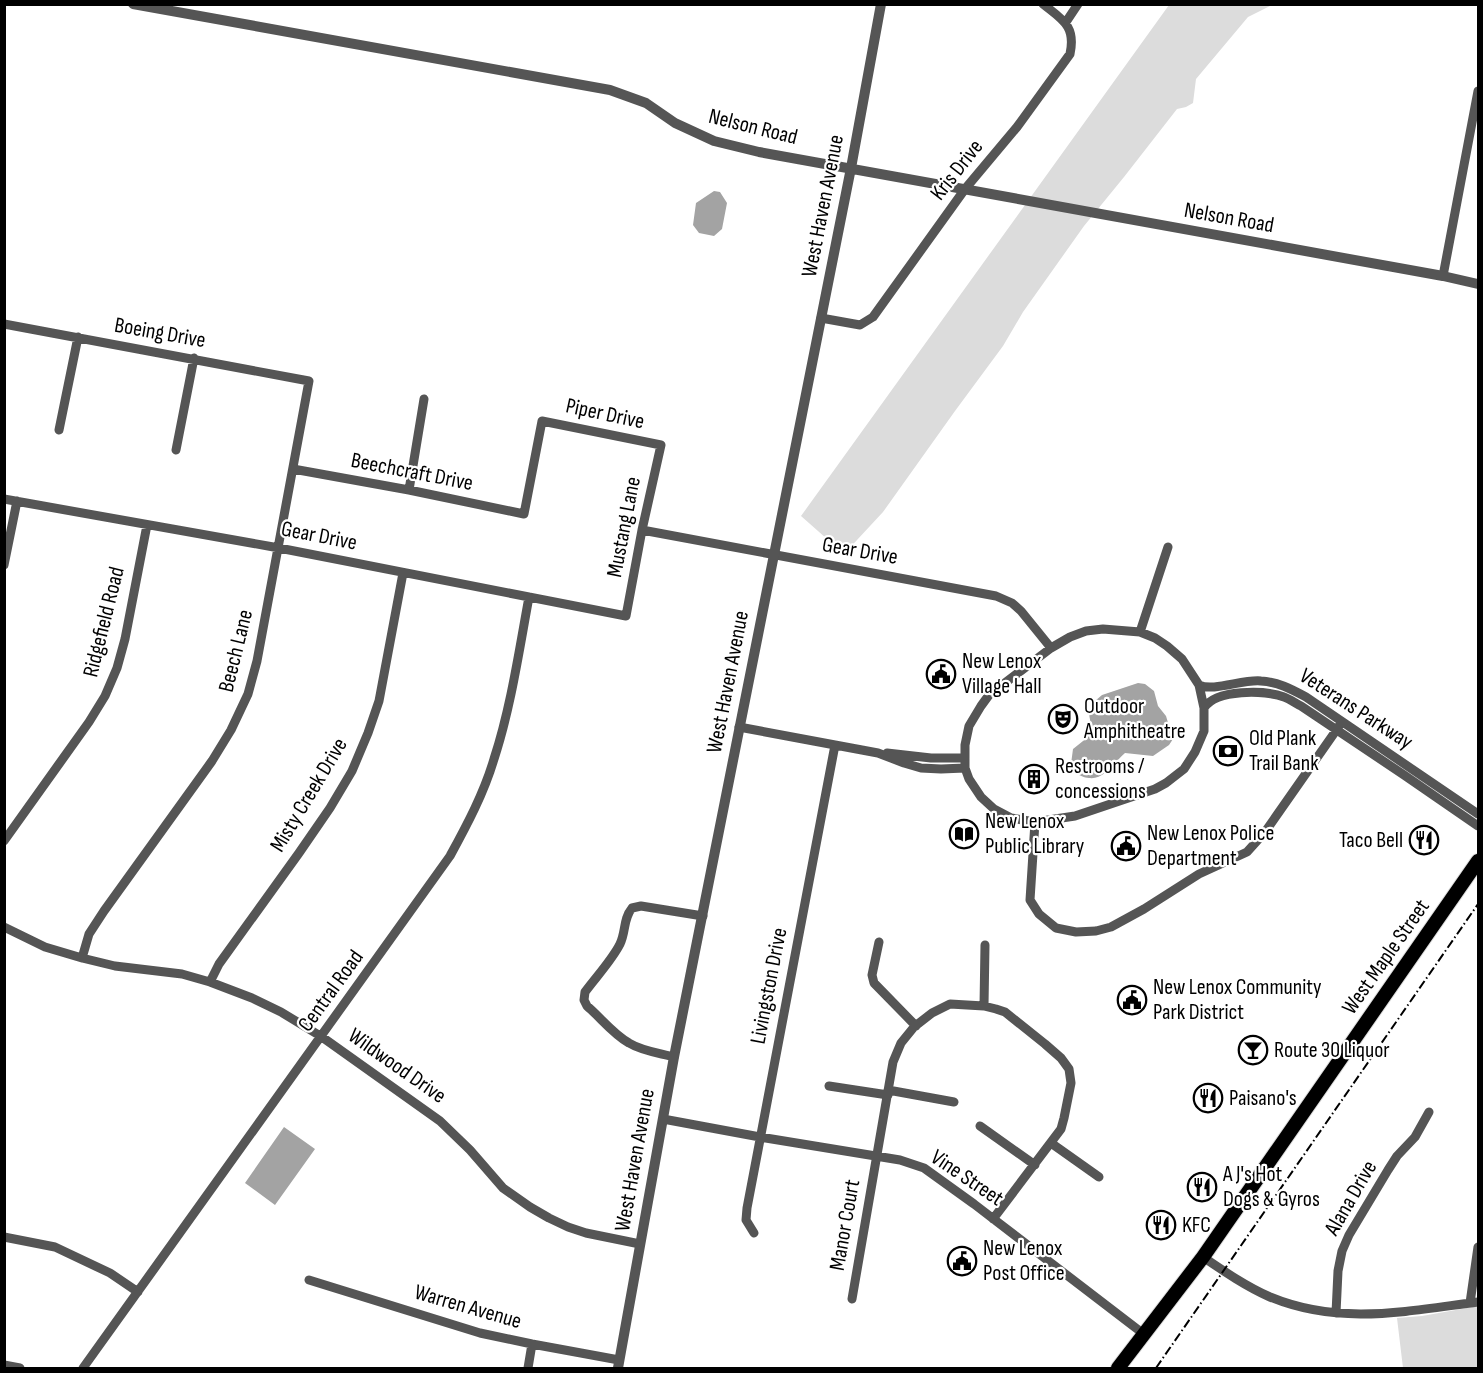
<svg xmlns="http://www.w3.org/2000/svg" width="1483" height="1373" font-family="'Sofia Sans Condensed',sans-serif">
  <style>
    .green { fill: #dcdcdc }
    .water { fill: #a3a3a3 }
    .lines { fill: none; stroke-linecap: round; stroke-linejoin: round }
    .primary-casing { stroke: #dbdbdb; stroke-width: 16 }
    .minor { stroke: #555; stroke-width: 9 }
    .tertiary { stroke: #555; stroke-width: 10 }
    .primary { stroke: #000; stroke-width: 14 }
    .rail { stroke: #000; stroke-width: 2; stroke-dasharray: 9 3 1.5 3; stroke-linecap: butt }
    .labels { text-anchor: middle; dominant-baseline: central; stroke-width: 4.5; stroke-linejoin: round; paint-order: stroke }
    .street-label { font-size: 22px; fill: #000; stroke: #fff }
    .poi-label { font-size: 22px; fill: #000; stroke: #fff; text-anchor: start }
  </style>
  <rect width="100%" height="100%" fill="#fff"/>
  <path class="green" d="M1169,5H1272L1248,17L1196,79L1193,103L1186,107L1177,109L1124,177L1084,226L1023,312L1003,346L955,411L883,512L844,554L801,516Z
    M1478,1306V1368H1403L1397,1318L1422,1316Z"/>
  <path class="water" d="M714,191L720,192L727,203L722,229L714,236L699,233L693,225L696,203Z
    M1138,683L1145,684L1154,691L1158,706L1166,716L1173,739L1169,745L1153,756L1125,753C1114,762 1105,780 1089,778C1084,778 1080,775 1075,773L1071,764L1073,749L1088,737L1091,725L1089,714L1095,701L1102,695Z
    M284,1127L315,1149L275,1205L245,1183Z"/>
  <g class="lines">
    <g class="primary-casing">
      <path id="primary" d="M1118,1368L1203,1257L1478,861"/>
    </g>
    <path class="minor" d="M1066,22L1078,4
      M1443,276L1478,91
      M821,318L860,325L873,317L965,189L1017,127L1070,54C1076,26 1063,20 1043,4
      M4,324L309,381L257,661L248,694L231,730L212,761L104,911L89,934L82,958
      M59,430L78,337
      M176,450L194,358
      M409,490L424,399
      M4,499L279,548L626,616L642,530L661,445L542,421L524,514L409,490L293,469
      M642,530L996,596L1012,603L1021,611L1051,648
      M4,565L17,501
      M1103,629L1140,632L1155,638L1167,646L1182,659L1199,685L1204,708V731L1195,752L1184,769L1166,783L1155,789L1075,816L1035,822L1011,818L994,809L981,797L969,779L965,768V745L969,726L981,706L989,695L1051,648L1070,637L1086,631Z
      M1140,632L1168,547
      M1199,685C1213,692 1243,679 1261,681C1278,682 1291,689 1306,697L1478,814
      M1204,708C1216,689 1265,690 1284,697C1290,699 1295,703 1301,706L1404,775L1478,826
      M739,727L878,753L904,763L921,768L941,769L965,768
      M887,753L931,758H965
      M1035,822L1030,900L1039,914L1056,928L1076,932L1096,931L1111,927L1144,909L1199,874L1247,852L1265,832L1342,722
      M4,841L89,722L105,696L117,668L125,639L147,525
      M4,927L45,947L82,958L115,966L182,974L210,982L252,998L281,1012L322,1037L440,1121L470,1150L503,1188L530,1207L549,1218L568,1227L586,1233L640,1244
      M879,942L872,975L874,983L916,1026
      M210,982L219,964L299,853L330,808L352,771L368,733L379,701L403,573
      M984,1006L985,945
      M674,1057C659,1053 642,1051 629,1043C613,1034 601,1018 587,1006L584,1000L585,992C596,977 612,960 620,944C626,932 623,919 632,908L641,906L703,916
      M829,1086L888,1095
      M888,1090L954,1102
      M663,1119L760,1137L900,1160L924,1168L974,1204L1145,1335
      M980,1126L1035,1165
      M1051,1143L1099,1177
      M754,1233L746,1220L747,1208L835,745
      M4,1237L55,1247L110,1273L138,1292
      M1203,1257C1225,1272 1247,1287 1270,1297C1340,1326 1407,1311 1478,1302
      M309,1280L480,1333L532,1344L619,1360
      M852,1299L893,1062L901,1043L914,1027L932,1013L950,1004L984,1006L996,1009L1005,1012L1045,1044L1061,1058L1069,1069L1071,1083L1064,1118L1061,1129L993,1219
      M1470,1303L1478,1247
      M1336,1313L1338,1271L1342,1251L1349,1235L1388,1170L1397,1156L1415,1137L1429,1112
      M4,1365L20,1368
      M83,1368L450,856C467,825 484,793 494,759C511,707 519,651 529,597
      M528,1368L532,1344"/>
    <path class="tertiary" d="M133,4L610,90L646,103L675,123L714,141L759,152L1443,276L1478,284
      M618,1368L674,1057L851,168L881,4"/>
    <use href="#primary" class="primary"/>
    <path class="rail" d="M1156,1368L1478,904"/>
  </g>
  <defs>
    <g id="civic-ring" transform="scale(1.5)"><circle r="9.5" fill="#fff" stroke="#000" stroke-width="1.5"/><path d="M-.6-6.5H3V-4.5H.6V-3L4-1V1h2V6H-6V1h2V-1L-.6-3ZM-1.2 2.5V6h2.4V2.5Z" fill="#000"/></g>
    <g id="theatre-ring" transform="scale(1.5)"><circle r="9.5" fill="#fff" stroke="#000" stroke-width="1.5"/><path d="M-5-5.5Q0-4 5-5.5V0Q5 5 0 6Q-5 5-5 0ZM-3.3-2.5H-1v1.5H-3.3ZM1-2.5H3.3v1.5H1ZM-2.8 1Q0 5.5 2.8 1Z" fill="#000"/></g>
    <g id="bank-ring" transform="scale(1.5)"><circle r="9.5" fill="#fff" stroke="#000" stroke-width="1.5"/><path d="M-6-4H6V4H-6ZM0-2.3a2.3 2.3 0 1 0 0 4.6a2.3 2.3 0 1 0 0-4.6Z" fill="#000"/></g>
    <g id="building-ring" transform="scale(1.5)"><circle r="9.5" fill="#fff" stroke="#000" stroke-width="1.5"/><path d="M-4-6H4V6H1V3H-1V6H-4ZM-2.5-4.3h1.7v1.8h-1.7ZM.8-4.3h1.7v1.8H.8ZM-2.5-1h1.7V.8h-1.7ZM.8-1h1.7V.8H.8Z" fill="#000"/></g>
    <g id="library-ring" transform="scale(1.5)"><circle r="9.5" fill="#fff" stroke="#000" stroke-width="1.5"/><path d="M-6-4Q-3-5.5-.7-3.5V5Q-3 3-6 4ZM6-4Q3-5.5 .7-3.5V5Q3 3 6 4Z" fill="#000"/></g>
    <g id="restaurant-ring" transform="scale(1.5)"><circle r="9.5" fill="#fff" stroke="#000" stroke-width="1.5"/><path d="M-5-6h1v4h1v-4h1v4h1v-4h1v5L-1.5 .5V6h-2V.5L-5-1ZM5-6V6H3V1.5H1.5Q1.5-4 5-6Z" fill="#000"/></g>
    <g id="bar-ring" transform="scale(1.5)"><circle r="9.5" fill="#fff" stroke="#000" stroke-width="1.5"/><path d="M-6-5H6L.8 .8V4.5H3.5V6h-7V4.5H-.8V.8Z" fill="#000"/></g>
  </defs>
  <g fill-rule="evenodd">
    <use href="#civic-ring" x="941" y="674"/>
    <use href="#theatre-ring" x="1063" y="719"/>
    <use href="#bank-ring" x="1228" y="751"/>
    <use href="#building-ring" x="1034" y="779"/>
    <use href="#library-ring" x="964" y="834"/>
    <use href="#restaurant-ring" x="1424" y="840"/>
    <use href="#civic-ring" x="1126" y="846"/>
    <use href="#civic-ring" x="1132" y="1000"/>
    <use href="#bar-ring" x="1253" y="1050"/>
    <use href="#restaurant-ring" x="1208" y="1098"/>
    <use href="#restaurant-ring" x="1202" y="1187"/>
    <use href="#restaurant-ring" x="1161" y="1225"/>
    <use href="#civic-ring" x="962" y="1261"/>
  </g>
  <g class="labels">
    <g class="street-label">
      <text transform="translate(753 127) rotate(14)">Nelson Road</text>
      <text transform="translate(957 170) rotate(-52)">Kris Drive</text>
      <text transform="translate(823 206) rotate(-79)">West Haven Avenue</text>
      <text transform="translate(1229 218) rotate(10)">Nelson Road</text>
      <text transform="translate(160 333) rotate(10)">Boeing Drive</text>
      <text transform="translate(605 414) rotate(12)">Piper Drive</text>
      <text transform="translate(412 472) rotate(11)">Beechcraft Drive</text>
      <text transform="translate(624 527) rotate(-79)">Mustang Lane</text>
      <text transform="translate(319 536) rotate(11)">Gear Drive</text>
      <text transform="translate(860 551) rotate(10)">Gear Drive</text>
      <text transform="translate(104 622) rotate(-76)">Ridgefield Road</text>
      <text transform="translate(236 651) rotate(-76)">Beech Lane</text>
      <text transform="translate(728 682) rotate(-79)">West Haven Avenue</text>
      <text transform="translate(1356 709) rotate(33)">Veterans Parkway</text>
      <text transform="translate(309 795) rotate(-59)">Misty Creek Drive</text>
      <text transform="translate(1386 957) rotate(-55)">West Maple Street</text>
      <text transform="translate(769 986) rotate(-79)">Livingston Drive</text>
      <text transform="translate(331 991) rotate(-54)">Central Road</text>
      <text transform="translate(397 1066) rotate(35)">Wildwood Drive</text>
      <text transform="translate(635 1160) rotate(-80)">West Haven Avenue</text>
      <text transform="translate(967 1178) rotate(34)">Vine Street</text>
      <text transform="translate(1351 1198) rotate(-60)">Alana Drive</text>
      <text transform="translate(845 1225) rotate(-80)">Manor Court</text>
      <text transform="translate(468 1307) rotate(16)">Warren Avenue</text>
    </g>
    <g class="poi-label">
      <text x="962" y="661">New Lenox<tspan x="962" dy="25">Village Hall</tspan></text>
      <text x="1084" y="706">Outdoor<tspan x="1084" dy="25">Amphitheatre</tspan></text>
      <text x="1249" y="738">Old Plank<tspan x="1249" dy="25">Trail Bank</tspan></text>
      <text x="1055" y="766">Restrooms /<tspan x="1055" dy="25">concessions</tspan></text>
      <text x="985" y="821">New Lenox<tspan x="985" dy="25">Public Library</tspan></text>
      <text x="1147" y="833">New Lenox Police<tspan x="1147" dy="25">Department</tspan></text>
      <text x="1403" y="840" text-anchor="end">Taco Bell</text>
      <text x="1153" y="987">New Lenox Community<tspan x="1153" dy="25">Park District</tspan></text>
      <text x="1274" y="1050">Route 30 Liquor</text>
      <text x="1229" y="1098">Paisano's</text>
      <text x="1223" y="1174">A J's Hot<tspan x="1223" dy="25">Dogs &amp; Gyros</tspan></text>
      <text x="1182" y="1225">KFC</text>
      <text x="983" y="1248">New Lenox<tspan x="983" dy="25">Post Office</tspan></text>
    </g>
  </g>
  <rect width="1483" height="1373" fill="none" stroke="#000000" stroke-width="12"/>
</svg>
